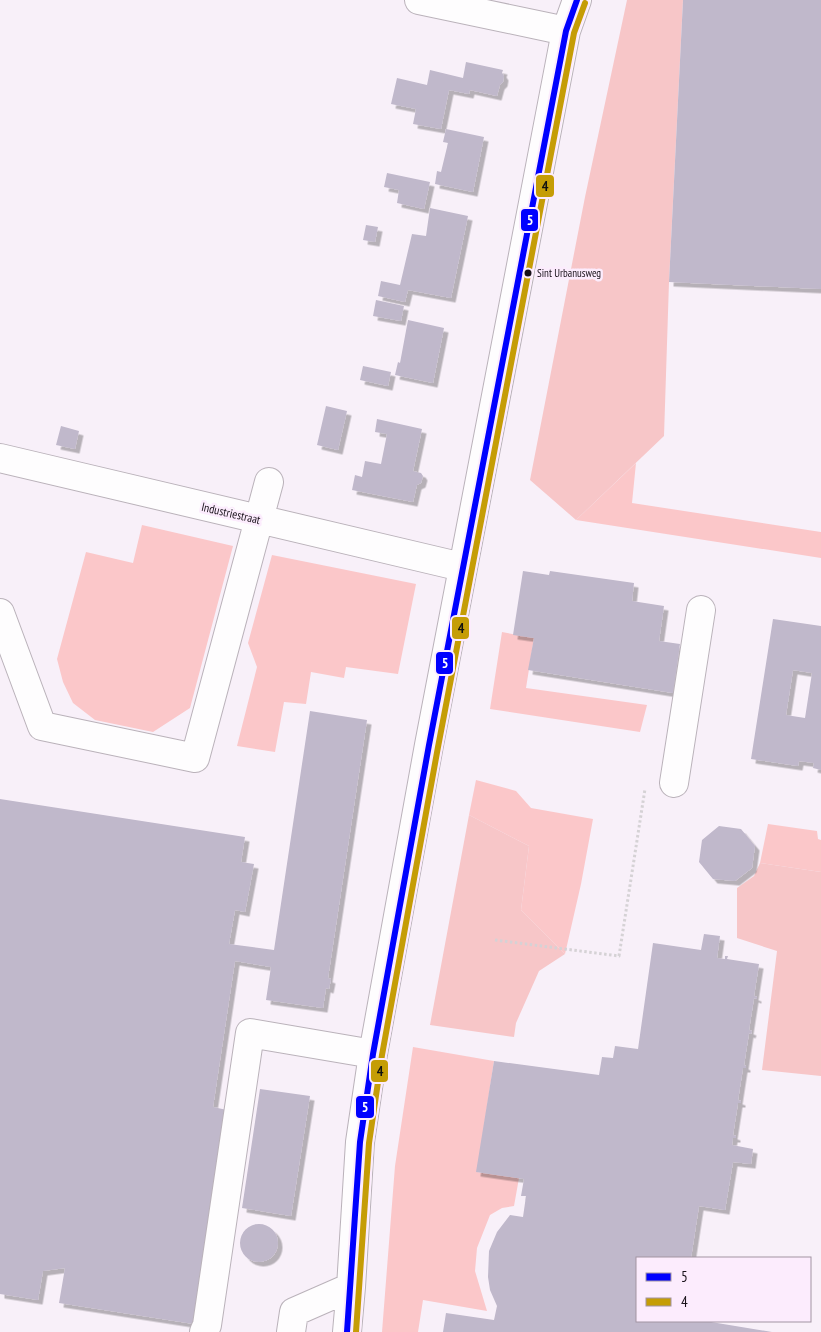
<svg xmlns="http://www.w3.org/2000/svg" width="821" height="1332" font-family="'PT Sans Narrow',sans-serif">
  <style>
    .green { fill: #fbc7c9 }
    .forest { fill: #f7c6c8 }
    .building { fill: #c0b8cb; fill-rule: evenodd; filter: url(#shadow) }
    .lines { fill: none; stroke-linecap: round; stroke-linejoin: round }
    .minor-casing { stroke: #bab2ba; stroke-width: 30 }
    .path { stroke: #d5d2d5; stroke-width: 3; stroke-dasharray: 2.5 2.5; stroke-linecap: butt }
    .minor { stroke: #fefdfe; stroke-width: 28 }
    .bus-1-casing { stroke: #fcecfd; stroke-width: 10 }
    .bus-2-casing { stroke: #fcecfd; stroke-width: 10 }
    .bus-1 { stroke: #00f; stroke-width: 6 }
    .bus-2 { stroke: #c59d06; stroke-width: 6 }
    .bus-dot { fill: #181119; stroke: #fcecfd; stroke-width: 2 }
    .labels { text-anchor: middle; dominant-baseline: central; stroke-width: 5; stroke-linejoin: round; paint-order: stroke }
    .bus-label { font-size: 11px; fill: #181119; stroke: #fcecfd; text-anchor: start }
    .street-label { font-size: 12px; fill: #181119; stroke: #fcecfd }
    .line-badge { stroke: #fcecfd; stroke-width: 2 }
    .badge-label { font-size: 14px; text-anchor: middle; font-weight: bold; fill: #fff }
    .pale-badge-label { font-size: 14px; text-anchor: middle; font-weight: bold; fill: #111 }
  </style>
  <defs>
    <filter id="shadow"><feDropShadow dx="4.5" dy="4.5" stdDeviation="0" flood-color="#0004"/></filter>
  </defs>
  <rect width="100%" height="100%" fill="#f8f0f9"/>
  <path class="green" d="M636,463L632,503L821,532V558L576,520Z
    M142,525L233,546L190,708L153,732L95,720L73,703L63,682L57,659L86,552L133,563Z
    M272,555L416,584L398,674L346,667L344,678L311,672L306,704L284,702L275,752L237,746L257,667L248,643Z
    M502,632L534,638L526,688L647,705L640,732L490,709Z
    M476,780L516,791L531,808L593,819L581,884L565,954L521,910L529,846L469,815Z
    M768,824L817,831L818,839L821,840V872L760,863Z
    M413,1047L494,1061L477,1172L519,1178L514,1206L502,1208L490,1215L477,1248L475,1271L487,1311L423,1300L418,1332H382L395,1166Z"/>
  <path class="forest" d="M627,0H683L669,282L664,436L576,520L530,480L585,197Z
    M469,815L529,846L521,910L565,954L539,971L516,1023L514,1037L430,1025Z
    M760,863L821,872V1076L762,1070L777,951L737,938V888L754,876Z"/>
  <path class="building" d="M683,0H821V289L669,282Z
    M466,62L503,70L502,73L504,76L503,82L500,85L497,96L470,90L469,94L449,90L441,129L413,124L416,109L391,104L397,78L427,85L430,70L463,78Z
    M446,129L484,137L473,192L435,184L437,171L441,172L448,143L443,142Z
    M387,173L430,182L424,209L397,203L399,190L384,187Z
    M430,208L468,216L451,298L408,290L405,302L378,296L381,281L400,285L412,234L426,236Z
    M366,225L378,227L375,242L363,240Z
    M376,300L404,306L401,321L373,316Z
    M408,320L444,328L433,383L395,375L398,362L400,363Z
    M363,366L391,372L388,386L360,380Z
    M326,406L347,411L338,450L317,445Z
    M377,419L422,429L413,471L421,473L423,476L421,483L417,485L413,502L352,490L355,475L362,477L365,461L381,464L387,434L375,432Z
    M61,426L79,431L75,449L56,445Z
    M523,571L549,575L550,571L634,583L632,601L664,606L659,641L680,644L673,693L528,670L534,638L513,635Z
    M773,619L821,626V770L813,768L814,763L799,761L798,766L751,759ZM793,670L812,673L805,718L786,715Z
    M310,711L367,720L328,978L331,979L329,989L326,988L323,1008L266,1000L271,967L235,961L213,1107L227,1110L194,1324L59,1303L65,1268L43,1271L38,1300L0,1294V799L245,837L241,862L254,864L245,912L235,910L229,944L274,950Z
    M719,826L741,829L755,846L752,868L735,881L713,879L699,862L702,840Z
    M704,934L720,936L717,958L725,959V956H728L727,959L759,964L754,996L757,997V999L754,998L749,1030L752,1031L751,1034L749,1033L744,1065L746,1066V1068H743L738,1100L741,1101V1103H738L733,1135L736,1136V1138H733L732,1145L753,1149L751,1164L733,1162L725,1210L699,1206L691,1258H637V1321H705L772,1332H443L446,1313L494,1320L497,1306L490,1290L488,1277L489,1251L497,1232L510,1215L523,1217L526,1196H521L524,1179L476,1172L494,1061L599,1075L602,1057L613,1058L615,1046L638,1049L653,943L701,950Z
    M260,1089L310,1096L291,1216L242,1208Z
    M240 1243a19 19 0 1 1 38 0a19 19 0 1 1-38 0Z"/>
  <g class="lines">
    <g class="minor-casing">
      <path id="minor" d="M419,0L566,31
        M0,458L462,567
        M0,613L42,726L195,758L269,482
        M674,783L701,610
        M204,1332L207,1325L250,1033L373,1054
        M291,1332L294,1312L351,1287
        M347,1332L351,1287L360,1142L373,1054L429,745L566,31L577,0"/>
    </g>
    <path class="path" d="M495,940L619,956L645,789"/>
    <use href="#minor" class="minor"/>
    <g class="bus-1-casing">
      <path id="bus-1" d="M347,1332L360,1142L373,1054L429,745L566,31L577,0"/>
    </g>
    <g class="bus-2-casing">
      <path id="bus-2" d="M356,1332L369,1143L382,1055L438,747L574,33L585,3"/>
    </g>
    <use href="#bus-1" class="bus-1"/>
    <use href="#bus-2" class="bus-2"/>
  </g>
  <circle class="bus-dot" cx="528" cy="273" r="4.5"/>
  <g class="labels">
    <g class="bus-label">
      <text x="537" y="273">Sint Urbanusweg</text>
    </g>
    <g class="street-label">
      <text transform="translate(231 513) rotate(13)">Industriestraat</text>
    </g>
  </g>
  <g class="line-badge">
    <rect x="535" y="174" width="20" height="24" rx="5" fill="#c59d06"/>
    <rect x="520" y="208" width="19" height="24" rx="5" fill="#00f"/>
    <rect x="451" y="616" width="19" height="24" rx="5" fill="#c59d06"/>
    <rect x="435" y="651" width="19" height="24" rx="5" fill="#00f"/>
    <rect x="370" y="1059" width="19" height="24" rx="5" fill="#c59d06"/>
    <rect x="355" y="1095" width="20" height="24" rx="5" fill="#00f"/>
  </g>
  <g class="badge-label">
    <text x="530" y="225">5</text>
    <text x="445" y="668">5</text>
    <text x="365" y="1112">5</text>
  </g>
  <g class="pale-badge-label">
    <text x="545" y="191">4</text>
    <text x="461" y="633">4</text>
    <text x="380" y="1076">4</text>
  </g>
  <rect x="636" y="1257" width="175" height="65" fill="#fcecfd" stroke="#a194a2"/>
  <rect x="646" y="1273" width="25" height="8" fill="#0000ff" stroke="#a194a2"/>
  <text x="681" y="1282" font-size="15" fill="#181119">5</text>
  <rect x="646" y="1298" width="25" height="8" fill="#c59d06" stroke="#a194a2"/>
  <text x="681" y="1307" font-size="15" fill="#181119">4</text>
</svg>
